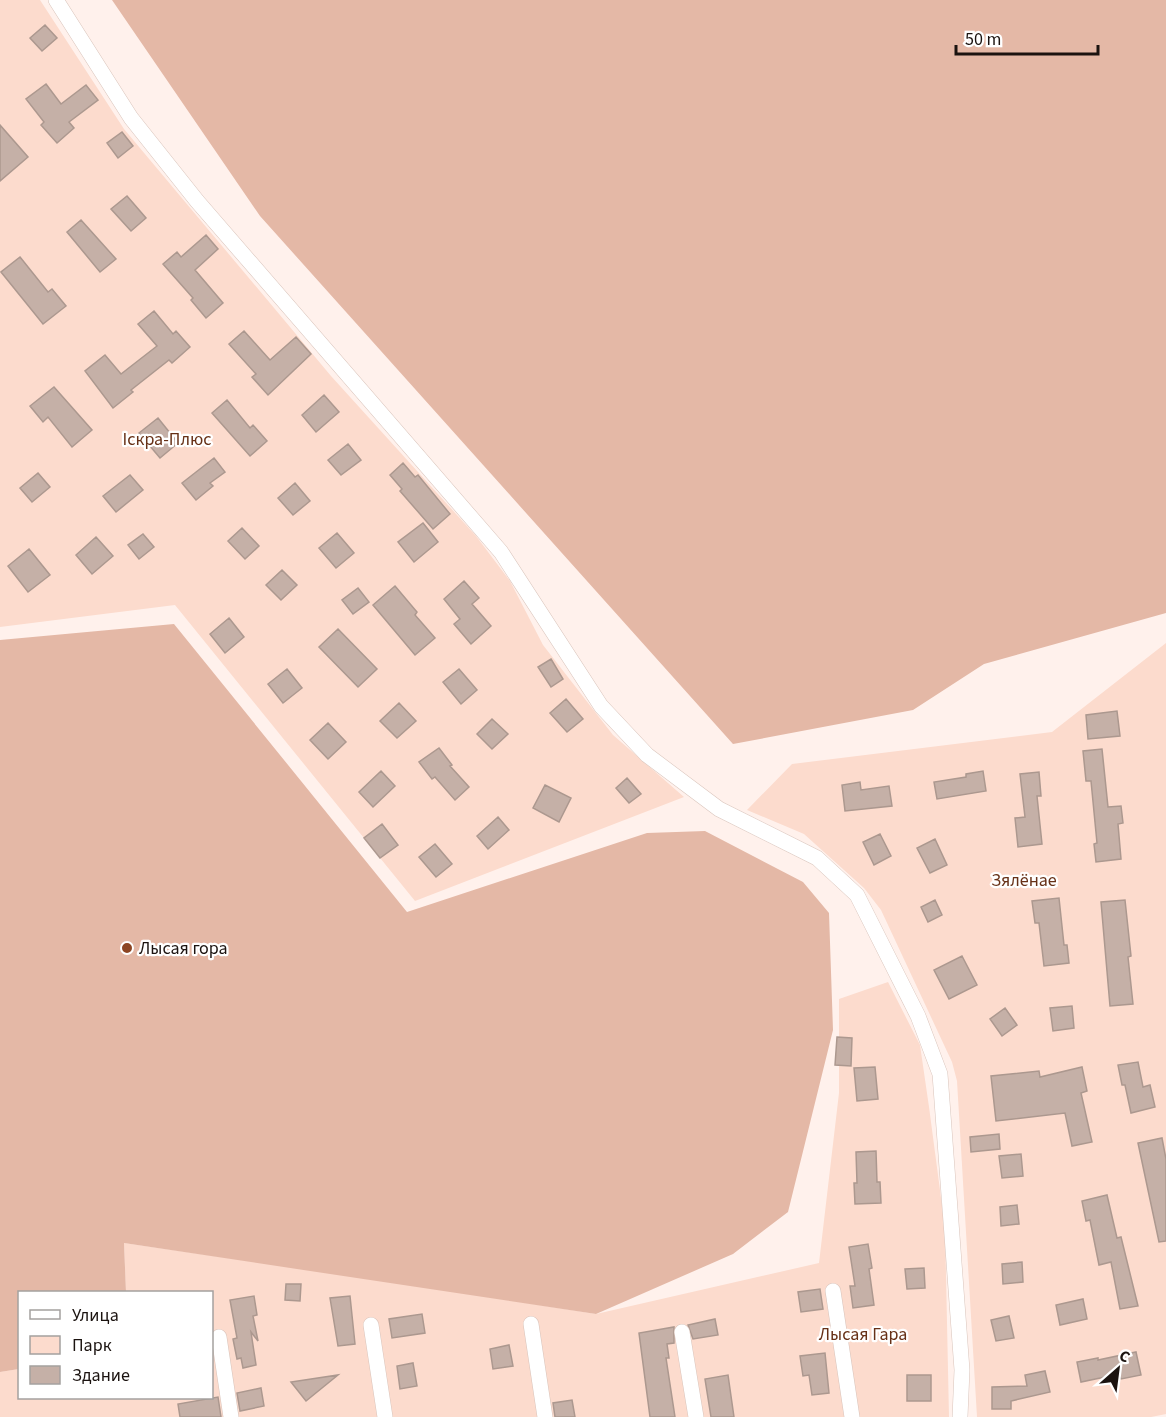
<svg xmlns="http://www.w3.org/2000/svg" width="1166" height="1417" font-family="'Source Sans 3',sans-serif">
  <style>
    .green { fill: #fcdbcd }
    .forest { fill: #e4b8a6 }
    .building { fill: #c5b0a7; stroke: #ac988f; stroke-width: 1.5 }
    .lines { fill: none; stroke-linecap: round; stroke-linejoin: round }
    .street-casing { stroke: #d9c4bb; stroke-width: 16 }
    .street { stroke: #fff; stroke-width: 15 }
    .poi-dot { fill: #8d4523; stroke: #fff; stroke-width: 2 }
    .labels { text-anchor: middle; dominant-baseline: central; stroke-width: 4.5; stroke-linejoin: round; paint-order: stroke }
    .park-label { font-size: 18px; fill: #673117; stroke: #fff }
    .poi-label { font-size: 18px; fill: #1b1310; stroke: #fff; text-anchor: start }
  </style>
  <rect width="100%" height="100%" fill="#fff1ec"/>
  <path class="green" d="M0,0H40L124,129L331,376L476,536L510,581L543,645L613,735L684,797L415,901L175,605L0,627Z
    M1166,643V1414L1151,1417H977L957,1081L952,1062L881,910L864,888L804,834L747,810L792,764L1052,732Z
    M888,982L920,1045L929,1107L945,1228L949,1417H0V1372L19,1369L20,1398H212V1292H126L124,1243L381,1280L596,1314L819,1263L839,1093V999Z"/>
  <path class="forest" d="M112,0H1166V613L984,664L913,710L733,744L260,216Z
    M174,624L407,912L647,833L705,831L803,882L829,913L833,1030L788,1212L733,1254L596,1314L124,1243L126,1292H20L19,1369L0,1372V640Z"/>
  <path class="building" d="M45,25L57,38L42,51L30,38Z
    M46,84L61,104L86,85L98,100L69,122L74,128L57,143L41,125L44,122L26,99Z
    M0,125L28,157L0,181Z
    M122,132L133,146L118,158L107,143Z
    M127,196L146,218L131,231L111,209Z
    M81,220L116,259L100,272L67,232Z
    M206,235L218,249L195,270L223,303L206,318L191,300L193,298L163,264L177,252L181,257Z
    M20,257L48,292L52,289L66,306L43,324L1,272Z
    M154,311L173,334L176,331L190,347L172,363L169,360L131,390L133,392L113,408L85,371L105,355L121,374L157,346L138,324Z
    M244,331L270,360L296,337L311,354L268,395L252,377L256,374L229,344Z
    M54,387L92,430L72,447L48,417L43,422L30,406Z
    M324,395L339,412L316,432L302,415Z
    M227,400L250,428L253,425L267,441L250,456L212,413Z
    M158,418L178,443L160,458L139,433Z
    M348,444L361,460L341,475L328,460Z
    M214,458L225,472L210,483L213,486L196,500L182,483Z
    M403,463L415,477L418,475L450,514L433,529L400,491L402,489L390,475Z
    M38,473L50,487L32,502L20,488Z
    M130,475L143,490L116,512L103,496Z
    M295,483L310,501L293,515L278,498Z
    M423,523L438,542L414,562L398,542Z
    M242,528L259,546L245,559L228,541Z
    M337,533L354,553L336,568L319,548Z
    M143,534L154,547L139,559L128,545Z
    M96,537L113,556L92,574L76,555Z
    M29,549L50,575L28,592L8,566Z
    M282,570L297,585L281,600L266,585Z
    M464,581L479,598L472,604L491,626L471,644L454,624L460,619L444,599Z
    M395,586L417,612L415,615L435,638L415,655L373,605Z
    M358,588L369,602L353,614L342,600Z
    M229,618L244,637L225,653L210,634Z
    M338,629L377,669L358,687L319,647Z
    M551,659L563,679L551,687L538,667Z
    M287,669L302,688L283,703L268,684Z
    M459,669L477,690L461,704L443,682Z
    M566,699L583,719L567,732L550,713Z
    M399,703L416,721L397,738L380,721Z
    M1117,711L1120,736L1088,739L1086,715Z
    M492,719L508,734L492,749L477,734Z
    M328,723L346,742L328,759L310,740Z
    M439,748L452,765L450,766L469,787L455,800L435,777L432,779L419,762Z
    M1102,749L1108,807L1121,806L1123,823L1118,824L1121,859L1096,862L1094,844L1097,843L1091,781H1086L1083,751Z
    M381,771L395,786L373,807L359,792Z
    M983,771L986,791L937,799L934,782L966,777V774Z
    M1039,772L1041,796H1037L1042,844L1018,847L1015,818L1025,817L1020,774Z
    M627,778L641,794L629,803L616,788Z
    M860,782L861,790L889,786L892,806L845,811L842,785Z
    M545,785L571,798L559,822L533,808Z
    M498,817L509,830L488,849L477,836Z
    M382,824L398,845L380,858L364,838Z
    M880,834L891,856L874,865L863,842Z
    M935,839L947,865L930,873L917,848Z
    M435,844L452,864L436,877L419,857Z
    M1059,898L1064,945H1067L1069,963L1044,966L1039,923H1035L1032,901Z
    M935,900L942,915L928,922L921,907Z
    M1125,900L1131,956L1128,957L1133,1004L1110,1006L1101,902Z
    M962,956L977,985L949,999L934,970Z
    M1072,1006L1074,1028L1053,1031L1050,1008Z
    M1005,1008L1017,1025L1002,1036L990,1019Z
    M837,1037L852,1038L851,1066L835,1065Z
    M1138,1062L1143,1087L1150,1085L1155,1107L1131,1113L1125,1085H1122L1118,1065Z
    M875,1067L878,1099L857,1101L854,1068Z
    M1082,1067L1087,1091L1081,1093L1092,1142L1072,1146L1065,1113L996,1121L991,1076L1039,1071L1040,1077Z
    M999,1134L1000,1149L971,1152L970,1137Z
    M1162,1138L1166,1159V1241L1159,1242L1138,1143Z
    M876,1151L877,1182H880L881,1203L855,1204L854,1183H857L856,1152Z
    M1021,1154L1023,1176L1002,1178L999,1156Z
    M1107,1195L1117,1238L1121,1237L1138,1306L1120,1309L1111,1262L1099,1265L1090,1220L1086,1221L1082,1201Z
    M1017,1205L1019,1224L1001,1226L1000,1207Z
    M868,1244L872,1268L869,1269L874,1305L853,1308L850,1286H855L849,1247Z
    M1022,1262L1023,1282L1003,1284L1002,1264Z
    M924,1268L925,1288L907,1289L905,1269Z
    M286,1284H301L300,1301L285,1300Z
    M820,1289L823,1309L801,1312L798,1292Z
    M254,1296L257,1315L253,1316L258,1341L251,1332L256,1365L243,1368L241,1358L237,1359L233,1339L237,1338L230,1300Z
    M350,1296L355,1344L338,1346L330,1298Z
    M1083,1299L1087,1319L1060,1325L1056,1305Z
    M422,1314L425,1333L392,1338L389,1319Z
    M1009,1316L1014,1338L996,1341L991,1320Z
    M715,1319L718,1335L693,1339L688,1325Z
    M674,1327V1343L667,1344L669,1358H666L675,1417H650L639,1333Z
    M509,1345L513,1366L493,1369L490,1349Z
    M1136,1352L1141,1375L1121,1379L1119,1374L1081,1382L1077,1362L1098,1358V1360Z
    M825,1353L829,1393L812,1395L809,1375L803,1376L800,1356Z
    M413,1363L417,1386L400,1389L397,1366Z
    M1045,1371L1050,1392L1011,1401V1409H992V1387L1027,1386L1025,1375Z
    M338,1375L306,1401L291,1382Z
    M728,1375L734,1417H711L705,1379Z
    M907,1375H931V1401H907Z
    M261,1388L264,1406L240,1411L237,1393Z
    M218,1397L221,1417H180L178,1404Z
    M572,1400L575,1417H555L553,1403Z"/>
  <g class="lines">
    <g class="street-casing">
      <path id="street" d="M56,0L131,118L197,201L501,552L601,706L647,755L719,809L817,858L857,895L918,1016L940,1074L962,1370L960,1417
        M833,1291L852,1417
        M531,1324L545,1417
        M371,1325L385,1417
        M682,1332L696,1417
        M219,1337L231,1417"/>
    </g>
    <use href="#street" class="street"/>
  </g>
  <circle class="poi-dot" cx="127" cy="948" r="6"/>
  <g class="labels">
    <g class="park-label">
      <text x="167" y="439">Іскра-Плюс</text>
      <text x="1024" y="880">Зялёнае</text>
      <text x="863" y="1334">Лысая Гара</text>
    </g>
    <g class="poi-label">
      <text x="139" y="948">Лысая гора</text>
    </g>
  </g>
  <rect x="18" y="1291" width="195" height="108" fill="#ffffff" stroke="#a4a19f" stroke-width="1.5"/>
  <rect x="30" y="1310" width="30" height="9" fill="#ffffff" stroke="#a4a19f" stroke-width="1.5"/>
  <text x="72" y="1321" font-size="18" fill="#1b1310">Улица</text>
  <rect x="30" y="1336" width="30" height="18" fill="#fcdbcd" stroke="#a4a19f" stroke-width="1.5"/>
  <text x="72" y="1351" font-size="18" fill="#1b1310">Парк</text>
  <rect x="30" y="1366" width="30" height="18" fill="#c5b0a7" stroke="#a4a19f" stroke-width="1.5"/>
  <text x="72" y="1381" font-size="18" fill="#1b1310">Здание</text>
  <g transform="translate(1118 1369) rotate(28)" stroke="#ffffff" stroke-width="4.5" paint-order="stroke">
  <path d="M0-4.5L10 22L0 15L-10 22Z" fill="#1b1310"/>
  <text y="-9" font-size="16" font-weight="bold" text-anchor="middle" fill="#1b1310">С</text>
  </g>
  <path d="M956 45v9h142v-9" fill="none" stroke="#1b1310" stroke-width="3"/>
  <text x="965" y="45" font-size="18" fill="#1b1310" stroke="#ffffff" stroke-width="4.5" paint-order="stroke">50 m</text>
</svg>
